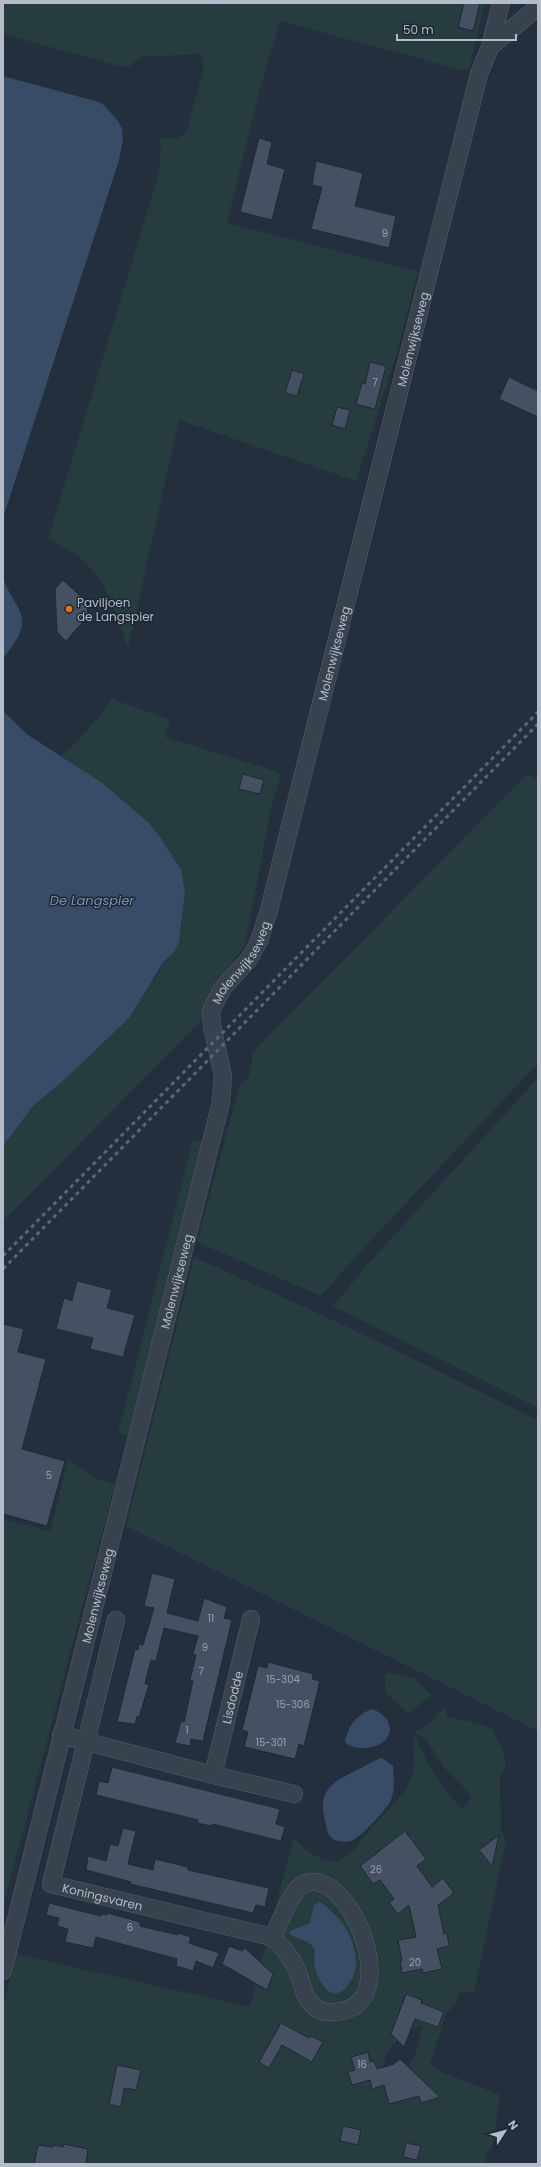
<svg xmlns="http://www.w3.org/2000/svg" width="541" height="2167" font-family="Poppins,sans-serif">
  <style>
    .green { fill: #263c3f; fill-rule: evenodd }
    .water { fill: #394c67 }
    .building { fill: #455162; stroke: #1f2835 }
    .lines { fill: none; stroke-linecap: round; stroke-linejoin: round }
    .street-casing { stroke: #565f6c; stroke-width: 18 }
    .street { stroke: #38414e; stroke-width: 17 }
    .rail { stroke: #5a6575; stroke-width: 3; stroke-dasharray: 4 4; stroke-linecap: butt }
    .food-dot { fill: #e8710a; stroke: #1d2633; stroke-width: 1.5 }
    .labels { text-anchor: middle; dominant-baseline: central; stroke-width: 3; stroke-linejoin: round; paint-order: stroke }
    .number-label { font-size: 10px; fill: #98a1af }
    .street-label { font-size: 12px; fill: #b4bcc9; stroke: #1d2633 }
    .poi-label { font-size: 12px; fill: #b4bcc9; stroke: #1d2633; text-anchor: start }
    .water-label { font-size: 13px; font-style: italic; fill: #7c92b1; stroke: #1d2633 }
  </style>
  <rect width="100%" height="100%" fill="#242f3e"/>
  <path class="green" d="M3,3H211L219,5L220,3H485L469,69H458L280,21L258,96L227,223L418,271L397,353L356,481L179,420L128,648C116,614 107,579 78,556C69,549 58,544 48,539L159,173L161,148L159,139C171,134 178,144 187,130L204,67L200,54L141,57L130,66H119L3,34Z
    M112,699L170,720L165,737L281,773L271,809L245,945L220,979L205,1005L202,1020L3,1221V1146L33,1106L86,1058L154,979L162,964L168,960L182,929L181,919L185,891L101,782L61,756C80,739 97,721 112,699Z
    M527,774L538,780V1063L359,1253L321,1296L197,1242L234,1106L240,1086L249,1076L252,1061L251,1054Z
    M538,1078V1408L333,1306L368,1264Z
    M193,1140L204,1143L127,1437L118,1433Z
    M194,1257L346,1326L538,1420V1731L126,1526Z
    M68,1460L98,1479L115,1484L3,1907V1519L50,1531Z
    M386,1673L414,1678L432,1695L408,1713L385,1692Z
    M444,1707L448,1717L468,1721L491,1728C498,1743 514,1761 500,1776L501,1825L500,1828L506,1840L474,1993L471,1991L459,1993L457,2002L446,2014L430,2064L441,2072L500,2095L492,2148L487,2153L485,2164H3V2006L16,1954L250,2007L293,1839L294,1838C310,1854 315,1859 339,1862L353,1851L370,1829L404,1793L413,1774L414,1733L432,1722ZM414,1733L425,1738L445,1768L462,1785L471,1798L462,1809C440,1785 426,1763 414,1733ZM423,2025C415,2056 415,2071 383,2086C382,2075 383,2058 389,2049C394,2041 414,2028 423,2025Z"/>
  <path class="water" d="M3,76L95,101L104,105L118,121L122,129L123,139L119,160L3,518Z
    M3,577C6,588 12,596 17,606C30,627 15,642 3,659Z
    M3,711L28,735L101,782L149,823L160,837L181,870L185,891L179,942L174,952L162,964L129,1018L64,1080L33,1106L3,1146Z
    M372,1709C386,1713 398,1730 383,1742C375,1749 352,1751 345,1742C348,1726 356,1715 372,1709Z
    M382,1758L393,1766C394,1777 395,1789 391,1800C388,1808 359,1839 351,1841C346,1842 337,1842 333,1839C326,1834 327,1827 325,1820C317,1790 334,1781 357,1770C366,1766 372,1761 382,1758Z
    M319,1902C324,1904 329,1909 333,1913C347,1925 355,1943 356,1962C357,1974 343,2003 327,1990C320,1983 314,1969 314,1959C315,1955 316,1952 313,1947C309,1940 296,1939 290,1934V1931L310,1923L314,1906Z"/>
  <path class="building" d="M464,3H480L473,31L458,27Z
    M259,138L272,142L267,164L285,169L272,220L240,212Z
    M316,161L363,173L355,206L396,216L389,248L311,229L322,187L312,185Z
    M370,362L386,366L375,409L356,404L362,383L365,384Z
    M292,370L304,374L297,396L285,393Z
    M509,377L538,391V417L499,399Z
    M337,407L350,410L345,429L332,425Z
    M63,580L87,602L88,616L66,641L57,632L55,589Z
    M243,774L264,780L260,794L239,789Z
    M77,1281L112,1290L107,1308L135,1315L123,1357L90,1349L93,1338L56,1329L64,1298L72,1301Z
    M3,1324L24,1329L18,1352L46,1359L22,1449L65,1461L47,1526L3,1514Z
    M152,1573L175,1579L167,1613L198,1621L204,1598L227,1607L224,1618L232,1620L203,1741L191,1739L190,1746L175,1743L181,1721L184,1722L193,1681L190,1680L196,1655L193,1654L198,1636L164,1628L156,1661L151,1660L145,1684L149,1685L139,1717L137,1716L135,1724L117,1722L135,1649L138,1650L139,1644L143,1645L154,1608L144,1606Z
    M268,1662L313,1674L312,1679L320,1681L304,1746L299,1744L295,1759L244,1747L248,1732L242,1730L258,1666L267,1668Z
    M112,1767L280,1809L276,1824L285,1827L281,1841L212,1824L211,1826L197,1823L198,1820L96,1795L99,1781L108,1783Z
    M123,1828L136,1831L128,1864L153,1870L155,1859L188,1867V1870L269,1888L265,1907L256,1905L253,1913L130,1884L131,1882L86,1870L88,1856L106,1861L110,1844L118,1846Z
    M405,1831L426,1859L417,1866L432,1887L443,1878L454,1893L438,1905L444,1934L447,1933L449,1946L437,1949L442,1969L423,1973L422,1969L402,1973L400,1961H402L398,1940L416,1937L409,1905L398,1914L389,1903L394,1899L380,1880L373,1884L360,1866Z
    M499,1835L492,1866L479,1850Z
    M49,1903L101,1916L102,1914L107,1915V1913L137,1921L141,1924L140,1926L178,1935V1933L191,1937L189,1943L219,1953L213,1968L196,1961L193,1971L176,1966L177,1959L96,1937L93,1948L65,1942L68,1929L57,1926L59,1918L46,1915Z
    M229,1946L242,1951L245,1948L273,1974L267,1990L222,1964Z
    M406,1994L422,2000L421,2003L444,2012L438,2027L415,2019L404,2047L391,2034Z
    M281,2023L309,2038L311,2036L323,2042L312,2062L282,2045L269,2068L259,2062Z
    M368,2052L370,2062L374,2061L377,2069L394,2064L400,2059L440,2097L421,2103L419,2096L389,2104L384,2085L372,2089L370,2080L352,2085L348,2072L355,2070L351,2057Z
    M117,2065L141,2070L136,2090L124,2088L121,2107L109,2104Z
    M343,2126L361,2130L358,2145L340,2141Z
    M406,2143L421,2146L417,2160L403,2157Z
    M64,2144L88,2149L86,2164H34L38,2145L53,2147V2145L63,2147Z"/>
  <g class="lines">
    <g class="street-casing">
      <g id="street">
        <path d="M490,47L538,7"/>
        <path id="s1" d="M116,1620L51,1884L272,1937C282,1947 291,1956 297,1970C303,1984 303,1998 316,2008C322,2013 334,2013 342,2011C405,1999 346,1860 302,1885C289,1893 281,1923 272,1937"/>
        <path d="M61,1735L213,1775L294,1794"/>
        <path id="s2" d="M213,1775L251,1619"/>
        <path id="s3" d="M3,1971L221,1102L223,1076L212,1026L211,1011L222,989L249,959L259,941L269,910L479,74L490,47L501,3"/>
      </g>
    </g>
    <use href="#street" class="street"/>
    <path class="rail" d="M3,1256L538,712
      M3,1269L538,724"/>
  </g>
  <circle class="food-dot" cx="69" cy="609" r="4"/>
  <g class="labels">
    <g class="number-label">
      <text x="385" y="233">9</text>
      <text x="375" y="382">7</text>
      <text x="49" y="1475">5</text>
      <text x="211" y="1618">11</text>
      <text x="205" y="1647">9</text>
      <text x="201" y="1671">7</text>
      <text x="283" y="1679">15-304</text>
      <text x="293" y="1704">15-306</text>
      <text x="187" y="1730">1</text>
      <text x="271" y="1742">15-301</text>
      <text x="376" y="1869">26</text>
      <text x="130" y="1927">6</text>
      <text x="415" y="1962">20</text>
      <text x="362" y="2064">16</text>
    </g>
    <g class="street-label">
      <text stroke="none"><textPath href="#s3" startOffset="1695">Molenwijkseweg</textPath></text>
      <text stroke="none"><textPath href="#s3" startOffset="1371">Molenwijkseweg</textPath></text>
      <text stroke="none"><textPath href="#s3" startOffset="1046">Molenwijkseweg</textPath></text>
      <text stroke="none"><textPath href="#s3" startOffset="711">Molenwijkseweg</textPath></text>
      <text stroke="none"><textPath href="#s3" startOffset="387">Molenwijkseweg</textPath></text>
      <text stroke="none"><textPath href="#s2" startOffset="80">Lisdodde</textPath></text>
      <text stroke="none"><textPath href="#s1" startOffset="325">Koningsvaren</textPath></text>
    </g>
    <g class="poi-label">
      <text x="77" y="602">Paviljoen<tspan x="77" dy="14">de Langspier</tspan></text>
    </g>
    <g class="water-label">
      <text x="92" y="900">De Langspier</text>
    </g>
  </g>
  <rect width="541" height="2167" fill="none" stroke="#b4bcc9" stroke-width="8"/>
  <g transform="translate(505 2131) rotate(54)" stroke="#1d2633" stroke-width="3" paint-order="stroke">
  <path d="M0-3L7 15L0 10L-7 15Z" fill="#b4bcc9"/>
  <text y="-6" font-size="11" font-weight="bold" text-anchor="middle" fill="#b4bcc9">N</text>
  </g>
  <path d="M397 34v6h119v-6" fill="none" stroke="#b4bcc9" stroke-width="2"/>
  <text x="403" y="34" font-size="12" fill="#b4bcc9" stroke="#1d2633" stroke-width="3" paint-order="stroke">50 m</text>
</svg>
